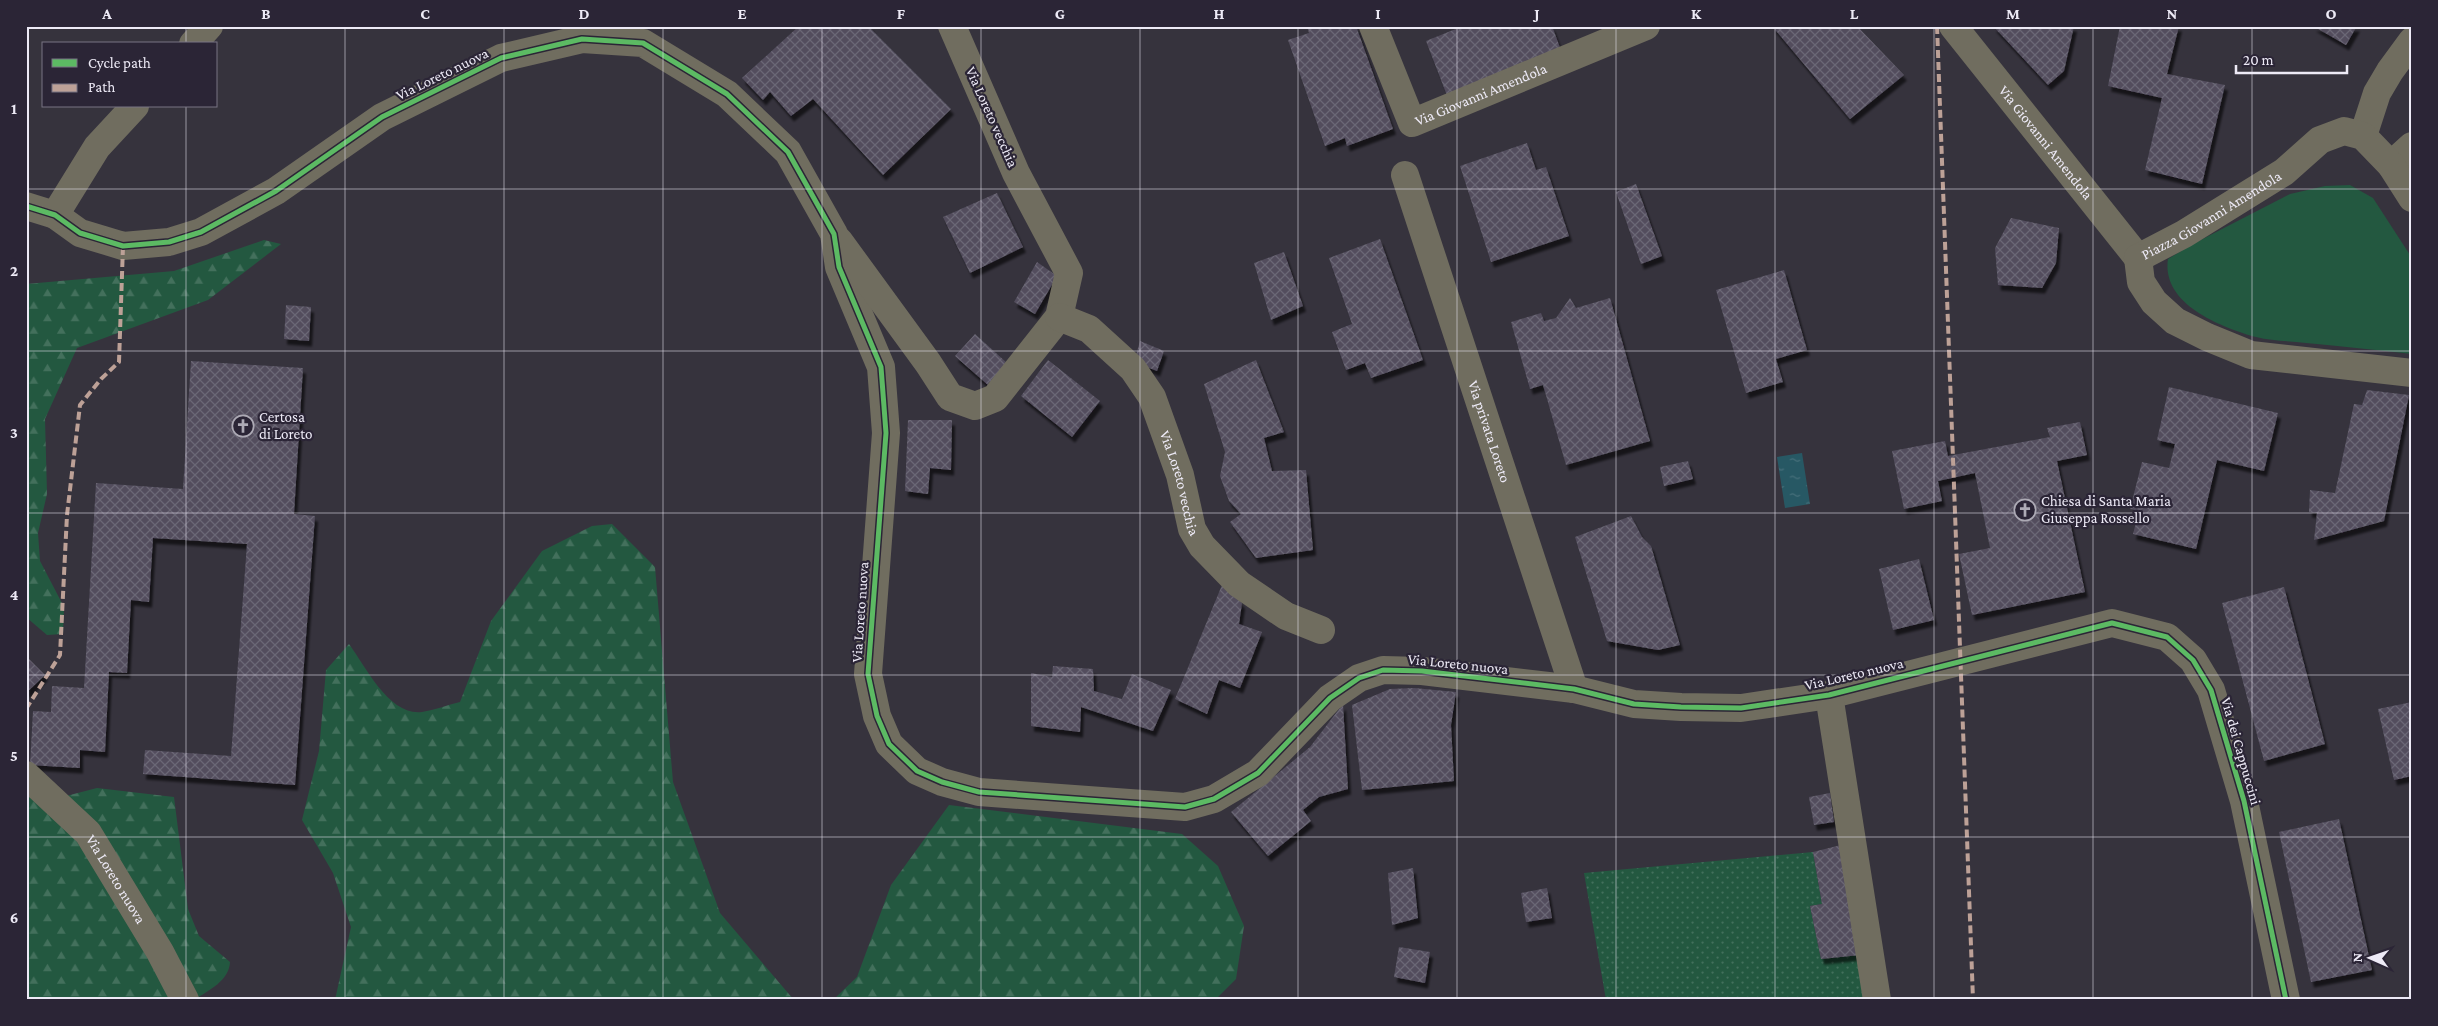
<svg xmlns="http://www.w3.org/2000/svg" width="2438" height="1026" font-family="'Crimson Pro',serif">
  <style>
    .grass { fill: url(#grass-dots) }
    .forest { fill: url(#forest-firs) }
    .garden { fill: #235840 }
    .water { fill: url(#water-ripples) }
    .building { fill: url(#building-cross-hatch); filter: url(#shadow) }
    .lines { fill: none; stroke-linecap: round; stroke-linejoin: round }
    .minor { stroke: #706d5f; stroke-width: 28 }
    .quiet { stroke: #bda197; stroke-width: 4; stroke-dasharray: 8 4; stroke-linecap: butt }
    .cycleway-casing { stroke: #2b2536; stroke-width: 8 }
    .cycleway { stroke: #5cba63; stroke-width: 5 }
    .grid { fill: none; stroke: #edeaf6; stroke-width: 1; stroke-opacity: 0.55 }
    .labels { text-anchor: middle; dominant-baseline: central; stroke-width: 4.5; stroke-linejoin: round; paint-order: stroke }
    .street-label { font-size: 15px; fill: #edeaf6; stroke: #2b2536 }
    .poi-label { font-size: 15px; fill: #edeaf6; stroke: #2b2536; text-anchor: start }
    .neatline { fill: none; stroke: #edeaf6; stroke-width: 2 }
    .grid-label { font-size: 16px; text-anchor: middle; font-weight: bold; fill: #edeaf6 }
  </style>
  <defs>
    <pattern id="grass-dots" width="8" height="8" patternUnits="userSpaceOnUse" patternTransform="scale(1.25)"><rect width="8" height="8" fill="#235840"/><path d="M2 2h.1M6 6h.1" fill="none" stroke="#43705c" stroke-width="1.8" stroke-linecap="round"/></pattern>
    <pattern id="forest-firs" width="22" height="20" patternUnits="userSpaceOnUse" patternTransform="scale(1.25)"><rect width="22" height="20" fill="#235840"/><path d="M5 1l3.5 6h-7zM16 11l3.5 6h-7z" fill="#43705c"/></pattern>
    <pattern id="water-ripples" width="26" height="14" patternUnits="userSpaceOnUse" patternTransform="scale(1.25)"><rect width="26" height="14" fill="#275864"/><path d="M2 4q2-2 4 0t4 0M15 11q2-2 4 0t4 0" fill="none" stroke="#47707b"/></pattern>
    <pattern id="building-cross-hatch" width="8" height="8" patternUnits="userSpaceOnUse" patternTransform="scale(1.25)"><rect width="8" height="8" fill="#524d5d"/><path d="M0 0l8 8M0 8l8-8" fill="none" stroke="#6b6775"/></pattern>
    <filter id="shadow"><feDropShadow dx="3" dy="5.5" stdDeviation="1" flood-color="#0009"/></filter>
  </defs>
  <rect width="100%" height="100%" fill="#36333d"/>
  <path class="grass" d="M1813,852L1822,904L1810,906L1821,959L1860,955L1867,1000H1606L1584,873Z"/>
  <path class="forest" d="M264,240L281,244L208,300L77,348L45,419L47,494L38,533L40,561L64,607L63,634L47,635L26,617V284L174,271Z
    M612,524L655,567L673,782L720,913L794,1000H335L351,927L333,873L302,820L319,751L326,670L349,644C366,667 389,716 422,712C435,710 447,705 460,702L491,621L542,551L592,526Z
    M97,788L174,797L188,909L199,936L230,962C229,981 209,990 194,1000H26V793L43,802Z
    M949,805L1182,834L1218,866L1244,926L1236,979L1215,1000H833L857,977L891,885Z"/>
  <path class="garden" d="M2350,185L2373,198L2412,258V354C2376,350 2341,346 2306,343C2290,341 2272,341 2256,337C2221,327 2161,304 2168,259L2191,245L2290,194L2325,186Z"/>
  <path class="water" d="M1802,453L1810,504L1785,508L1777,457Z"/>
  <path class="building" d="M799,26H872L870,28L951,109L883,175L813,99L791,116L770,92L763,100L742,78Z
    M1307,26H1356L1393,129L1347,146L1345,138L1325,146L1288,40L1309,33Z
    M1463,26H1552L1562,53L1448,98L1426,41Z
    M1772,26H1857L1904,75L1850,119Z
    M1993,26H2074L2064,71L2048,85Z
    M2120,26H2179L2167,74L2225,85L2202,184L2145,170L2162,98L2108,86Z
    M2313,26H2357L2346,45Z
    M1527,143L1536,170L1546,167L1569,236L1491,262L1460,166Z
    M1636,184L1662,256L1641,264L1616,192Z
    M997,193L1023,247L970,273L943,217Z
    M2011,218L2059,228L2056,263L2042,288L1998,285L1995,248Z
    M1380,239L1423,360L1371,378L1365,363L1346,370L1332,332L1352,324L1329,258Z
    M1284,252L1303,306L1271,320L1254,263Z
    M1037,262L1057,276L1035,314L1014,302Z
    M1784,270L1807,350L1776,359L1783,382L1746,393L1716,290Z
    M1570,298L1576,308L1610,298L1650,441L1566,465L1543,385L1530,389L1511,322L1541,313L1544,321L1556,318Z
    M286,305L311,307L309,341L284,339Z
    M975,334L1007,363L988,385L955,356Z
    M1140,341L1164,351L1157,371L1134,362Z
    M1048,360L1100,401L1072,437L1021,396Z
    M1256,360L1284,432L1264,438L1272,471L1306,470L1313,550L1256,558L1230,522L1241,514L1229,501L1220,476L1225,452L1204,384Z
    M191,361L303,368L294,514L315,516L295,785L143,774L145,750L231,756L247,544L153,538L149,602L131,600L127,673L109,672L105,752L80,750V768L30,765L33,711L51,712L52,686L84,688L96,483L183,489Z
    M2169,387L2278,413L2264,471L2217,460L2196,549L2133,534L2139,511L2130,509L2142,462L2169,468L2175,444L2157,440Z
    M2367,390L2409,395L2384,521L2314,540L2317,513L2309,512L2310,490L2335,493L2354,404L2362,405Z
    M908,420H952L951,470L930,468L928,494L905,491Z
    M2080,422L2087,455L2057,461L2085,592L1972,615L1959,554L1990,548L1975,473L1938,481L1942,501L1904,509L1892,451L1945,441L1948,456L2050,437L2047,428Z
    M1688,461L1693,479L1664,486L1660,467Z
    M1631,516L1642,537L1651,546L1680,645L1658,650L1607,641L1575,537Z
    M1919,559L1934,620L1893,630L1879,569Z
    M1222,585L1242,603L1239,624L1262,632L1240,688L1219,680L1207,714L1175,699Z
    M2284,587L2325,744L2264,761L2222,603Z
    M26,656L45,675L26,693Z
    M1053,666L1093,669L1094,691L1122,699L1132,674L1171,690L1153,731L1081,707L1080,732L1031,726V673L1052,677Z
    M1414,688L1456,692L1451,725L1454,781L1362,790L1352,705L1390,689Z
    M2412,702V776L2394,780L2378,709Z
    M1343,704L1348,789L1319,797L1303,810L1311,821L1268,856L1231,812L1310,747Z
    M1830,793L1834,822L1814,825L1809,797Z
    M2339,819L2372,970L2311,982L2279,832Z
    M1841,845L1860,955L1821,959L1810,906L1822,904L1813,852Z
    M1413,868L1418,918L1392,925L1388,873Z
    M1547,888L1552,918L1526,922L1521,893Z
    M1399,947L1430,952L1425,983L1394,977Z"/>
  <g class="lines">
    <g class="minor">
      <path id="s1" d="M1373,26L1412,123L1646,26"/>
      <path id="s2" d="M1953,26L2138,258"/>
      <path d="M193,44L209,26"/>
      <path d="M2363,136L2377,93L2390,71L2412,41"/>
      <path d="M2391,165L2412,146"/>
      <path id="s3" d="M1405,175L1574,689"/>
      <path d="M26,206L55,215L80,233L123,246L169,242L201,232L276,191L382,117L501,58L582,39L643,43L727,94L788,152L834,234L839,267L881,367L886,433L868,674L877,716L889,744L917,771L942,782L979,792L1185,807L1214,799L1258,773L1330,698L1359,678L1383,670L1422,671L1574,689L1634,704L1681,707L1741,708L1829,695L2112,623L2167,637L2193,660L2211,690L2244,801L2286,1000"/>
      <path d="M55,215L97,147L135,106"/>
      <path d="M839,241L928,363L950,397L975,406L995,398L1059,317L1069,273L1016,173L952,26"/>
      <path id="s4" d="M2138,258L2184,234L2284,172L2320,140L2344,131L2363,136L2391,165L2412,198"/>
      <path d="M2138,258L2141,282L2154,302L2175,321L2207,337L2251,355L2412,373"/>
      <path id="s5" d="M1059,317L1089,329L1133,369L1152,397L1180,475L1192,529L1202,546L1239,584L1286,616L1321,630"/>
      <path d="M1829,695L1877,1000"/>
      <path id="s6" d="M26,775L88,833L160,952L185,1000"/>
    </g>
    <path class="quiet" d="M1937,26L1973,1000
      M26,709L60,655L67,515L80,405L101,379L119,362L123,246"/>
    <g class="cycleway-casing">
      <path id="cycleway" d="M26,206L55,215L80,233L123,246L169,242L201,232L276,191L382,117L501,58L582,39L643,43L727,94L788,152L834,234L839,267L881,367L886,433L868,674L877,716L889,744L917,771L942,782L979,792L1185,807L1214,799L1258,773L1330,698L1359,678L1383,670L1422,671L1574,689L1634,704L1681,707L1741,708L1829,695L2112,623L2167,637L2193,660L2211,690L2244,801L2286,1000"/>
    </g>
    <use href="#cycleway" class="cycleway"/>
  </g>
  <path class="grid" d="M186,26V44M345,26V1000M504,26V1000M663,26V1000M822,26V1000M981,26V1000M1140,26V1000M1298,26V1000M1457,26V1000M1616,26V1000M1775,26V1000M1934,26V1000M2093,26V1000M2252,26V1000M186,106V1000M26,189H2412M26,351H2412M26,513H2412M26,675H2412M26,837H2412"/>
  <defs>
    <g id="church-ring" transform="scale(1.125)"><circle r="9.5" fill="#2b2536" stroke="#adaab5" stroke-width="1.5"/><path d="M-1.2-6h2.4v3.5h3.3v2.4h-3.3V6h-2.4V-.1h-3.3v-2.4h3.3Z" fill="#adaab5"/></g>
  </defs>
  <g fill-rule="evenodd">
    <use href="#church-ring" x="243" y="426"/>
    <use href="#church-ring" x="2025" y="510"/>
  </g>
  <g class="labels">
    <g class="street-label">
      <text transform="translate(442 74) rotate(-26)">Via Loreto nuova</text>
      <text stroke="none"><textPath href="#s1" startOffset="179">Via Giovanni Amendola</textPath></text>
      <text transform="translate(992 117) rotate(66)">Via Loreto vecchia</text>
      <text stroke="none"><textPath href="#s2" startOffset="149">Via Giovanni Amendola</textPath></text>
      <text stroke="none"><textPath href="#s4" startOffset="85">Piazza Giovanni Amendola</textPath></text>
      <text stroke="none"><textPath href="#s3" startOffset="270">Via privata Loreto</textPath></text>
      <text stroke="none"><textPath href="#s5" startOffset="216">Via Loreto vecchia</textPath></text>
      <text transform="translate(860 612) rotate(-86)">Via Loreto nuova</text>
      <text transform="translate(1458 664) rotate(6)">Via Loreto nuova</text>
      <text transform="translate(1854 674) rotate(-13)">Via Loreto nuova</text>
      <text transform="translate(2241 751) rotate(74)">Via dei Cappuccini</text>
      <text stroke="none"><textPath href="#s6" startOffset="139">Via Loreto nuova</textPath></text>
    </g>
    <g class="poi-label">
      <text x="259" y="417">Certosa<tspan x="259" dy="17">di Loreto</tspan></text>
      <text x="2041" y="501">Chiesa di Santa Maria<tspan x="2041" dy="17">Giuseppa Rossello</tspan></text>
    </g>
  </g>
  <rect width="2438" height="1026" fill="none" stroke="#2b2536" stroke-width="55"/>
  <rect x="42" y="42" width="175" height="65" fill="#2b2536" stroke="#797483"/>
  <rect x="52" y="59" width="25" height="8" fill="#5cba63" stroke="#797483"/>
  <text x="88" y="68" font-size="15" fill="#edeaf6">Cycle path</text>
  <rect x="52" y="84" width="25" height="8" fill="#bda197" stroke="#797483"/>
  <text x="88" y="92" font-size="15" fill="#edeaf6">Path</text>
  <g transform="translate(2370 958) rotate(272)" stroke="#2b2536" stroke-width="4" paint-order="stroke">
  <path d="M0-4L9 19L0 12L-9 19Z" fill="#edeaf6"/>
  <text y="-8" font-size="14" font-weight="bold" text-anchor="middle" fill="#edeaf6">N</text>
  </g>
  <path d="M2236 65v8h111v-8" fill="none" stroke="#edeaf6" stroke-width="2.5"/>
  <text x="2243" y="65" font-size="15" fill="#edeaf6" stroke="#2b2536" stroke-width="4" paint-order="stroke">20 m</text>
  <rect x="28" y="28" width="2382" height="970" class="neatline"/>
  <g class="grid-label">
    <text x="107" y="19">A</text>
    <text x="266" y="19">B</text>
    <text x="425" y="19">C</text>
    <text x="584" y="19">D</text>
    <text x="742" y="19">E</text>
    <text x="901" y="19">F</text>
    <text x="1060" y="19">G</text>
    <text x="1219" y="19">H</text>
    <text x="1378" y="19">I</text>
    <text x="1537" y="19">J</text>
    <text x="1696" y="19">K</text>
    <text x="1854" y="19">L</text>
    <text x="2013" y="19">M</text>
    <text x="2172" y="19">N</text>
    <text x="2331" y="19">O</text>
    <text x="14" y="114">1</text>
    <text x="14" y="276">2</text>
    <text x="14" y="438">3</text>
    <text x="14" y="600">4</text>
    <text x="14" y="761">5</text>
    <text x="14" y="923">6</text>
  </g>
</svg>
